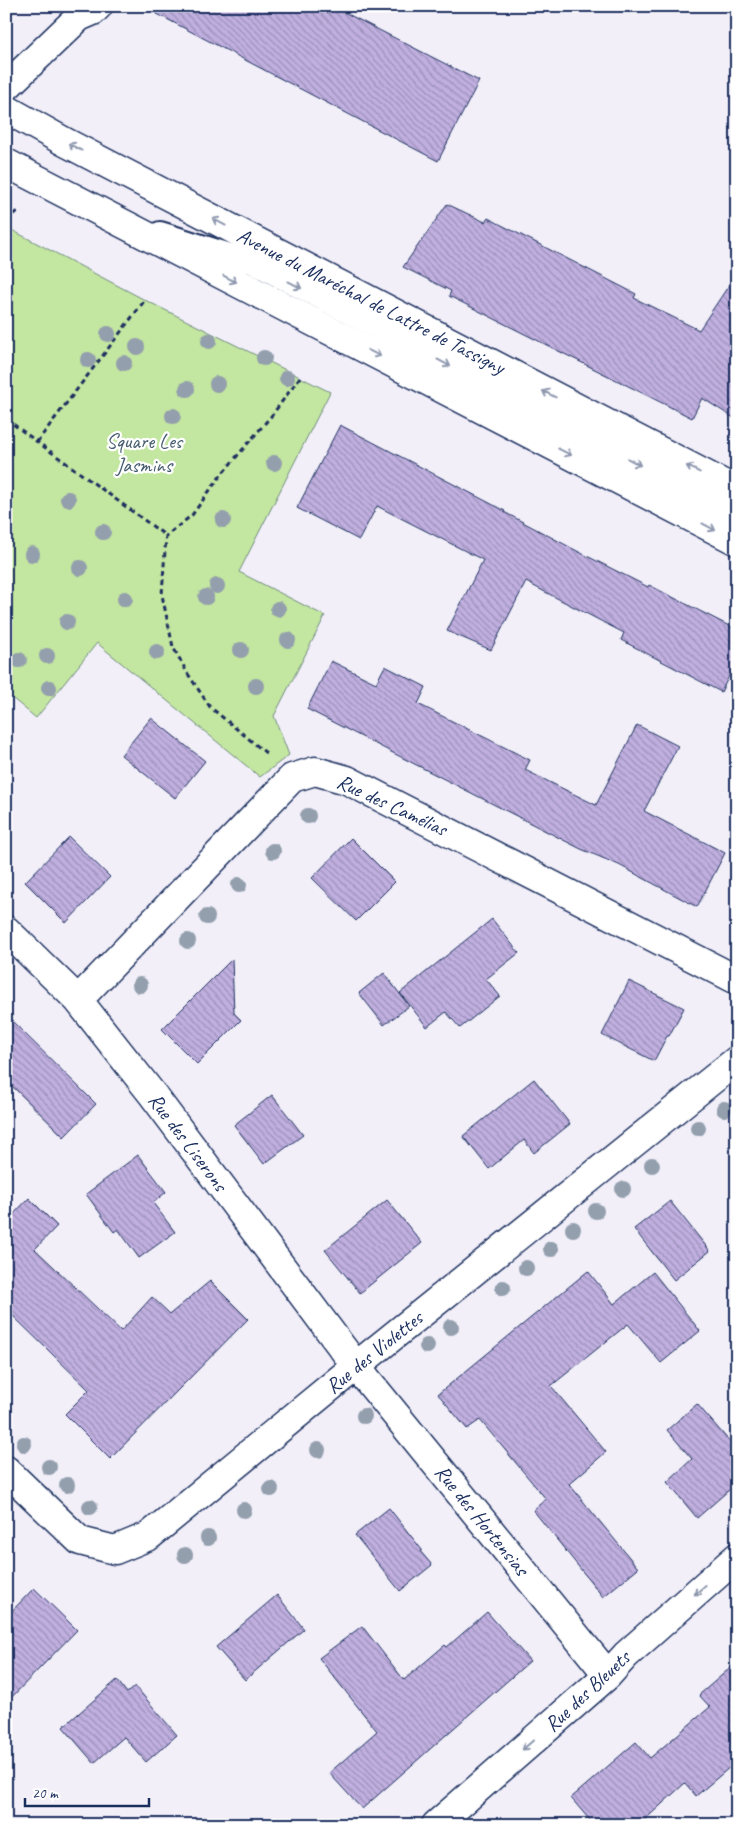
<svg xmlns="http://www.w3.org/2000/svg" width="743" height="1831" font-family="Caveat,sans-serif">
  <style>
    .green { fill: #c3e6a0; stroke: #6f8a7f }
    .building { fill: url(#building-back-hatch); stroke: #1b2f5e }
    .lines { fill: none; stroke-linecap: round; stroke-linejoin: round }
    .lane-casing { stroke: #1b2f5e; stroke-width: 26 }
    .street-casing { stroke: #1b2f5e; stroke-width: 31 }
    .secondary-casing { stroke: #1b2f5e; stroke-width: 31 }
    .path { stroke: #1b2f5e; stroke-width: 3; stroke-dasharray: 5 4; stroke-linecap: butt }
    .lane { stroke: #fff; stroke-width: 22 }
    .street { stroke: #fff; stroke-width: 28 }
    .secondary { stroke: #fff; stroke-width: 28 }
    .tree { fill: #939fad }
    .oneway { stroke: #8d97ae }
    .labels { text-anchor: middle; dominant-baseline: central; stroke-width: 4.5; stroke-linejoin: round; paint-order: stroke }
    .street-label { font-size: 21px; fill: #1b2f5e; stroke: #fff }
    .park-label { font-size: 21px; fill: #455d6e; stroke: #fff }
  </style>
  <defs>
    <pattern id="building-back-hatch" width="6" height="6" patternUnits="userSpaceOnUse" patternTransform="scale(1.25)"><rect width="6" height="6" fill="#c0afdf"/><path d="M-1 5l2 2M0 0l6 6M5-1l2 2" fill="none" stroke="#9b8fb8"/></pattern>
  </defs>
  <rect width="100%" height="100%" fill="#f2eff9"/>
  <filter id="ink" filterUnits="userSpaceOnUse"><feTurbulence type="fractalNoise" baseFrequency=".02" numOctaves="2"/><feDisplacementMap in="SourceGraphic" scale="10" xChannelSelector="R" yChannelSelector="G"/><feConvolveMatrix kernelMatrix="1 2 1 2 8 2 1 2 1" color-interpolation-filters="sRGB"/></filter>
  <g filter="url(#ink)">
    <path class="green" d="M6,227L145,300L330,392L239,572L325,616L274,716L289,755L260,777L97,643L36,718L6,693Z"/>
    <path class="building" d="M142,6H332L479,81L438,161Z
      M447,204L485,222L488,218L636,294L634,298L699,330L737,273V420L702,398L692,418L449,296L451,291L403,267Z
      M340,425L505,511L504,512L579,552L648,587L649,585L737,630V660L721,692L621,640L624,633L526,582L491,650L447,631L483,560L377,506L359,540L297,508Z
      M331,661L376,683L385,666L426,687L418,704L530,760L525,770L596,805L637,725L678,746L644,811L725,853L697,907L619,865L581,849L307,709Z
      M151,718L205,761L175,798L121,755Z
      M69,837L110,877L66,923L25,882Z
      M351,838L395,882L356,921L312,878Z
      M492,919L519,953L486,979L500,996L460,1028L446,1012L427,1027L400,993Z
      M232,959L234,1013L241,1020L197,1064L162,1029Z
      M384,973L409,1006L384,1025L359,993Z
      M629,981L684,1008L669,1036H667L654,1061L602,1035Z
      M6,1015L96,1104L64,1137L6,1080Z
      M534,1079L570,1124L534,1153L524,1140L489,1169L463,1136Z
      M272,1095L303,1135L264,1164L234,1125Z
      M138,1155L166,1192L153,1203L175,1232L139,1258L118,1229L114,1232L86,1194Z
      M29,1198L57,1226L35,1249L121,1331L152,1297L170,1314L210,1281L248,1319L110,1459L65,1414L89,1390L6,1309V1222Z
      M387,1200L422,1243L360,1293L325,1250Z
      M670,1201L710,1251L674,1280L634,1229Z
      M588,1271L614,1304L653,1272L700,1331L661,1363L628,1324L551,1386L606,1452L569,1484L638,1568L603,1597L533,1510L546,1499L480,1420L467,1429L438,1394Z
      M697,1404L737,1450V1483L697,1518L667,1482L692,1459L667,1430Z
      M389,1508L422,1550L420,1551L432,1565L400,1591L355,1535Z
      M34,1588L77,1630L6,1703V1617Z
      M277,1595L304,1629L245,1680L216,1647Z
      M487,1612L530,1661L362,1809L329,1773L377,1731L319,1658L362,1626L404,1680L445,1645L447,1647Z
      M737,1662V1761L696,1796L685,1783L639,1825H594L571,1798L636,1742L650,1758L710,1707L699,1695Z
      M117,1680L127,1693L135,1686L177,1735L146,1762L124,1737L94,1763L63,1727Z"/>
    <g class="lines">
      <g class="lane-casing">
        <path id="lane" d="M160,233L252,262L737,516"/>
      </g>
      <g class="street-casing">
        <path id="street" d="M6,87L79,17L93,11L98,6
          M6,930L78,1000L153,1095L356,1366L608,1675
          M78,1000L292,778L315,771L347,780L737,980
          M6,1470L80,1541L115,1550L149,1536L356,1366L737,1060
          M436,1825L608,1675L626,1655L737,1557"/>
      </g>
      <g class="secondary-casing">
        <path id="secondary" d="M6,109L65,142L737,491
          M6,163L737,541"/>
      </g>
      <path class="path" d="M6,219L20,210
        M6,419L166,536
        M37,442L145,300
        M266,753L210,707L188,674L173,647L162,595L166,536L192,515L221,475L272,415L300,377"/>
      <use href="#lane" class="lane"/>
      <use href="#street" class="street"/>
      <use href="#secondary" class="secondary"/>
    </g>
    <g class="tree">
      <circle cx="108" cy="334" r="8"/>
      <circle cx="209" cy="341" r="8"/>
      <circle cx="137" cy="347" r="8"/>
      <circle cx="264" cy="358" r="8"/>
      <circle cx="88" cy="360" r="8"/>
      <circle cx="124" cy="363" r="8"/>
      <circle cx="287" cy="378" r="8"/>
      <circle cx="217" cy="384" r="8"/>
      <circle cx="187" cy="389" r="8"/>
      <circle cx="173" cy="416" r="8"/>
      <circle cx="274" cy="463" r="8"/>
      <circle cx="68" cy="499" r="8"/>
      <circle cx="223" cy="520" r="8"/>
      <circle cx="103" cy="532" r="8"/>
      <circle cx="32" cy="554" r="8"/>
      <circle cx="80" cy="568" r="8"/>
      <circle cx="217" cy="586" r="8"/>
      <circle cx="206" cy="597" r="8"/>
      <circle cx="125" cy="599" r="8"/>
      <circle cx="278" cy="609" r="8"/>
      <circle cx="67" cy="622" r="8"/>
      <circle cx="288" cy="640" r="8"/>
      <circle cx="241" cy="650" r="8"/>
      <circle cx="157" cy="652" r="8"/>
      <circle cx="47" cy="656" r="8"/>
      <circle cx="19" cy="660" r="8"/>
      <circle cx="256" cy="686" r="8"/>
      <circle cx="49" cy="688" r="8"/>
      <circle cx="308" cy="816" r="8"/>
      <circle cx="273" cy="851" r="8"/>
      <circle cx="239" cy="885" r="8"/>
      <circle cx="207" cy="917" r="8"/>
      <circle cx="188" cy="941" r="8"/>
      <circle cx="140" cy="985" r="8"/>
      <circle cx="724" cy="1109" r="8"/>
      <circle cx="698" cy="1128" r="8"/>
      <circle cx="652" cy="1165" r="8"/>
      <circle cx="623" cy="1189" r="8"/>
      <circle cx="596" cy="1211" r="8"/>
      <circle cx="573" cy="1229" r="8"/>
      <circle cx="551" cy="1249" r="8"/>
      <circle cx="526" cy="1268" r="8"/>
      <circle cx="503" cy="1288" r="8"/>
      <circle cx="451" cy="1327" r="8"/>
      <circle cx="427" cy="1346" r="8"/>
      <circle cx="364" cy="1416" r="8"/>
      <circle cx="24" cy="1444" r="8"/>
      <circle cx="318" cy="1450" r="8"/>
      <circle cx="49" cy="1467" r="8"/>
      <circle cx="67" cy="1485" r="8"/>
      <circle cx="271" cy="1489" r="8"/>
      <circle cx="90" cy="1507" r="8"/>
      <circle cx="244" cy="1510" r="8"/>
      <circle cx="208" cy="1538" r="8"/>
      <circle cx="185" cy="1555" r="8"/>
    </g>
    <defs><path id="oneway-shaft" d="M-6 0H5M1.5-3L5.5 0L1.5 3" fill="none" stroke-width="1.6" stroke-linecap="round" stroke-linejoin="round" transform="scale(1.25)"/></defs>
    <g class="oneway">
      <use href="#oneway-shaft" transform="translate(75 147) rotate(-152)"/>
      <use href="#oneway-shaft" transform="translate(219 222) rotate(-152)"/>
      <use href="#oneway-shaft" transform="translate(230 279) rotate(27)"/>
      <use href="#oneway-shaft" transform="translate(295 285) rotate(28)"/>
      <use href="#oneway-shaft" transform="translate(374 353) rotate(27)"/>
      <use href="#oneway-shaft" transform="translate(444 363) rotate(28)"/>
      <use href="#oneway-shaft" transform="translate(549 394) rotate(-153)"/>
      <use href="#oneway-shaft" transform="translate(565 452) rotate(27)"/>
      <use href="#oneway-shaft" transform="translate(634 462) rotate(28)"/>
      <use href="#oneway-shaft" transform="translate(693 469) rotate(-153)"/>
      <use href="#oneway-shaft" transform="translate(709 527) rotate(28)"/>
      <use href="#oneway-shaft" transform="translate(700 1590) rotate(139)"/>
      <use href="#oneway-shaft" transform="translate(528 1745) rotate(139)"/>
    </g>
  </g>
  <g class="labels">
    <g class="street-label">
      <text transform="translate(371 301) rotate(27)">Avenue du Maréchal de Lattre de Tassigny</text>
      <text transform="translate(392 805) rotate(25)">Rue des Camélias</text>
      <text transform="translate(188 1142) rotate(53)">Rue des Liserons</text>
      <text transform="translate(374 1352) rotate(-39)">Rue des Violettes</text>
      <text transform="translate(482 1520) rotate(51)">Rue des Hortensias</text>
      <text transform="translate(587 1691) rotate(-43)">Rue des Bleuets</text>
    </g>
    <g class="park-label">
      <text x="144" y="441">Square Les<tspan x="144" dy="24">Jasmins</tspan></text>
    </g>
  </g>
  <rect width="743" height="1831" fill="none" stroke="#fff" stroke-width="25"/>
  <rect x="12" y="12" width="718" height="1806" fill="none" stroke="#1b2f5e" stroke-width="2" filter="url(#ink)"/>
  <path d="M25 1798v8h124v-8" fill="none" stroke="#1b2f5e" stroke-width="2.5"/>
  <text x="32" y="1798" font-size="15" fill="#1b2f5e" stroke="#ffffff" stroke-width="4" paint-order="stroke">20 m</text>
</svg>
